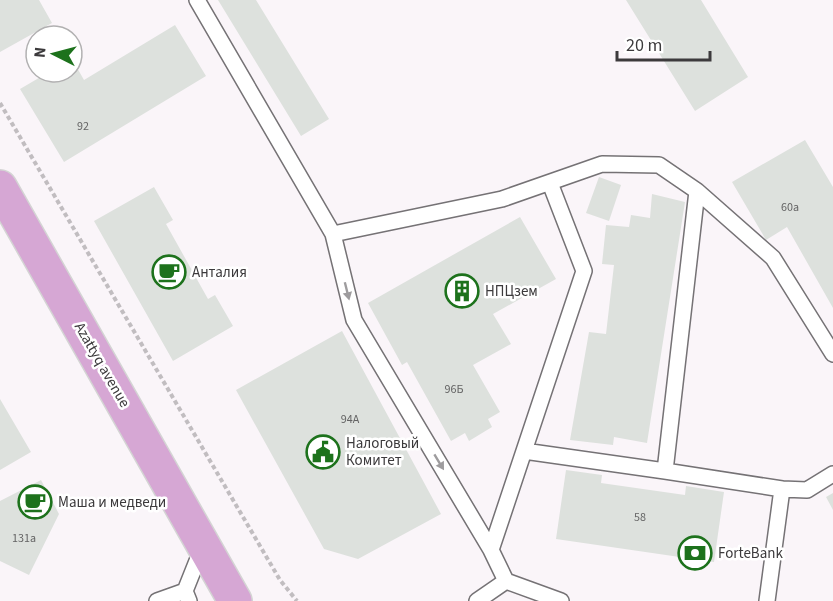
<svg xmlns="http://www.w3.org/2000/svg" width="833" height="601" font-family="'Source Sans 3',sans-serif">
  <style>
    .building { fill: #dde1dd }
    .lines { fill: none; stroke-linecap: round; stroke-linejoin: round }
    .lane-casing { stroke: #757275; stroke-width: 18 }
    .primary-casing { stroke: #d4d4d4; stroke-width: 36 }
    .path { stroke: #c1bdc0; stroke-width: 4; stroke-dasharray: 4.5 3; stroke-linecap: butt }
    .lane { stroke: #fff; stroke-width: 15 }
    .primary { stroke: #d6a7d4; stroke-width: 33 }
    .oneway { fill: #9e9c9e }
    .labels { text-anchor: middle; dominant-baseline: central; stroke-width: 5; stroke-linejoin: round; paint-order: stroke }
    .number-label { font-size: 12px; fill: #646464 }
    .poi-label { font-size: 15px; fill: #3c3a3c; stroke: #fff; text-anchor: start }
    .street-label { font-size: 15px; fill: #3c3a3c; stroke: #fff }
  </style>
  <rect width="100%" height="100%" fill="#faf5f9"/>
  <path class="building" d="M0,0H39L52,23L0,52Z
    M218,0H256L329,119L301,136Z
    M626,0H701L748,77L695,111Z
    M175,25L206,76L64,162L20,89L49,72H72V59L84,80Z
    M805,140L833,187V308L787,227L766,240L732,182Z
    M599,177L621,185L609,221L586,213Z
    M154,187L173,220L166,224L208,299L215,295L233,326L173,361L94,221Z
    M652,194L685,202L647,443L614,437L613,445L570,440L589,332L606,334L614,265L602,264L606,225L629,227L631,215L650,218Z
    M520,217L556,279L493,314L511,344L473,365L500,412L488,419L492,427L469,441L465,433L451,441L407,362L402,365L368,303Z
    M342,331L441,514L358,559L324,549L236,390Z
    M0,399L31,452L0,470Z
    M566,470L602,475L601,483L685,495L686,486L724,492L714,562L556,539Z
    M41,480L59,514L29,575L0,561V501Z
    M833,493V510L826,497Z"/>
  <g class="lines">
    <g class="lane-casing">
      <path id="lane" d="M197,0L333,234L502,199L602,164L659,165L697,191L665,471L782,489L767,601
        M550,183L584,271L491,550L506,581L561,601
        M697,191L773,258L833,354
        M333,234L354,320L491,550
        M524,451L665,471
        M782,489L807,490L833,474
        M157,601L185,591
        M189,601L185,591L203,546
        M477,601L506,581"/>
    </g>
    <g class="primary-casing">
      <path id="primary" d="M0,187L235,601"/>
    </g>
    <path class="path" d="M0,103L280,580L297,601"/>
    <use href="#lane" class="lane"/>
    <use href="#primary" class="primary"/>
  </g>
  <defs><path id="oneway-solid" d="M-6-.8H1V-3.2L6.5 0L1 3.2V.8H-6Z" transform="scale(1.5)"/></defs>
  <g class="oneway">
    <use href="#oneway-solid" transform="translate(347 291) rotate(76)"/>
    <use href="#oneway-solid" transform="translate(439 462) rotate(59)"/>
  </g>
  <defs>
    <g id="cafe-ring" transform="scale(1.725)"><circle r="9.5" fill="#fff" stroke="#1d721c" stroke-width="1.5"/><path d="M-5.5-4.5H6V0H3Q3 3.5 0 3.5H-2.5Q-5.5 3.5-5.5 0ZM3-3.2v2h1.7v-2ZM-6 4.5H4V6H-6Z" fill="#1d721c"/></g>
    <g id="building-ring" transform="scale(1.725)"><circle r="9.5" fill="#fff" stroke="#1d721c" stroke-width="1.5"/><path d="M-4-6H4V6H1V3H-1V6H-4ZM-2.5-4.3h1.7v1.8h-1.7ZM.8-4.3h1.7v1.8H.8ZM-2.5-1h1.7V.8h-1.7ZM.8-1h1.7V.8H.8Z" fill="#1d721c"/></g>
    <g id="civic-ring" transform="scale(1.725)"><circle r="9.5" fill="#fff" stroke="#1d721c" stroke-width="1.5"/><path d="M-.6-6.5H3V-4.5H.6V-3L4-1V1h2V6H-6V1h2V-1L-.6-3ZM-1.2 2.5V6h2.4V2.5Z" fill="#1d721c"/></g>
    <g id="bank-ring" transform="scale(1.725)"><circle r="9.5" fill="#fff" stroke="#1d721c" stroke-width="1.5"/><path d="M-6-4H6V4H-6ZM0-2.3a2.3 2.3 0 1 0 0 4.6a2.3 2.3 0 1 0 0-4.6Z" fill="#1d721c"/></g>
  </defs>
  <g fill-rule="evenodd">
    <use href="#cafe-ring" x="169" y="272"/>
    <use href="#building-ring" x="462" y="291"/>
    <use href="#civic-ring" x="323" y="452"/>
    <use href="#cafe-ring" x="35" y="502"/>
    <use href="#bank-ring" x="695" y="553"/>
  </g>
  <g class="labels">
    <g class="number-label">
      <text x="83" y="126">92</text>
      <text x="790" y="207">60а</text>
      <text x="454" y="389">96Б</text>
      <text x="350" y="419">94А</text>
      <text x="640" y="517">58</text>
      <text x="24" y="538">131а</text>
    </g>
    <g class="poi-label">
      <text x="192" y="272">Анталия</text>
      <text x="485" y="291">НПЦзем</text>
      <text x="346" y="443">Налоговый<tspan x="346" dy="17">Комитет</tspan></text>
      <text x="58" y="502">Маша и медведи</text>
      <text x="718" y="553">ForteBank</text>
    </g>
    <g class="street-label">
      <text transform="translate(102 365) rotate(60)">Azattyq avenue</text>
    </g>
  </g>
  <g transform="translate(54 54) rotate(276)"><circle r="28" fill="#ffffff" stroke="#b1b0b1" stroke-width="1.5"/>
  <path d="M0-4.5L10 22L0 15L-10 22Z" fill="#1d721c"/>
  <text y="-9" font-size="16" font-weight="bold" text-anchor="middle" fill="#3c3a3c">N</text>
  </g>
  <path d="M617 51v9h93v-9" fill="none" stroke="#3c3a3c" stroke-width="3"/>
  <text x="626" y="51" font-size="18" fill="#3c3a3c" stroke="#ffffff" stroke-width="4.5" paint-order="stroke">20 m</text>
</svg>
